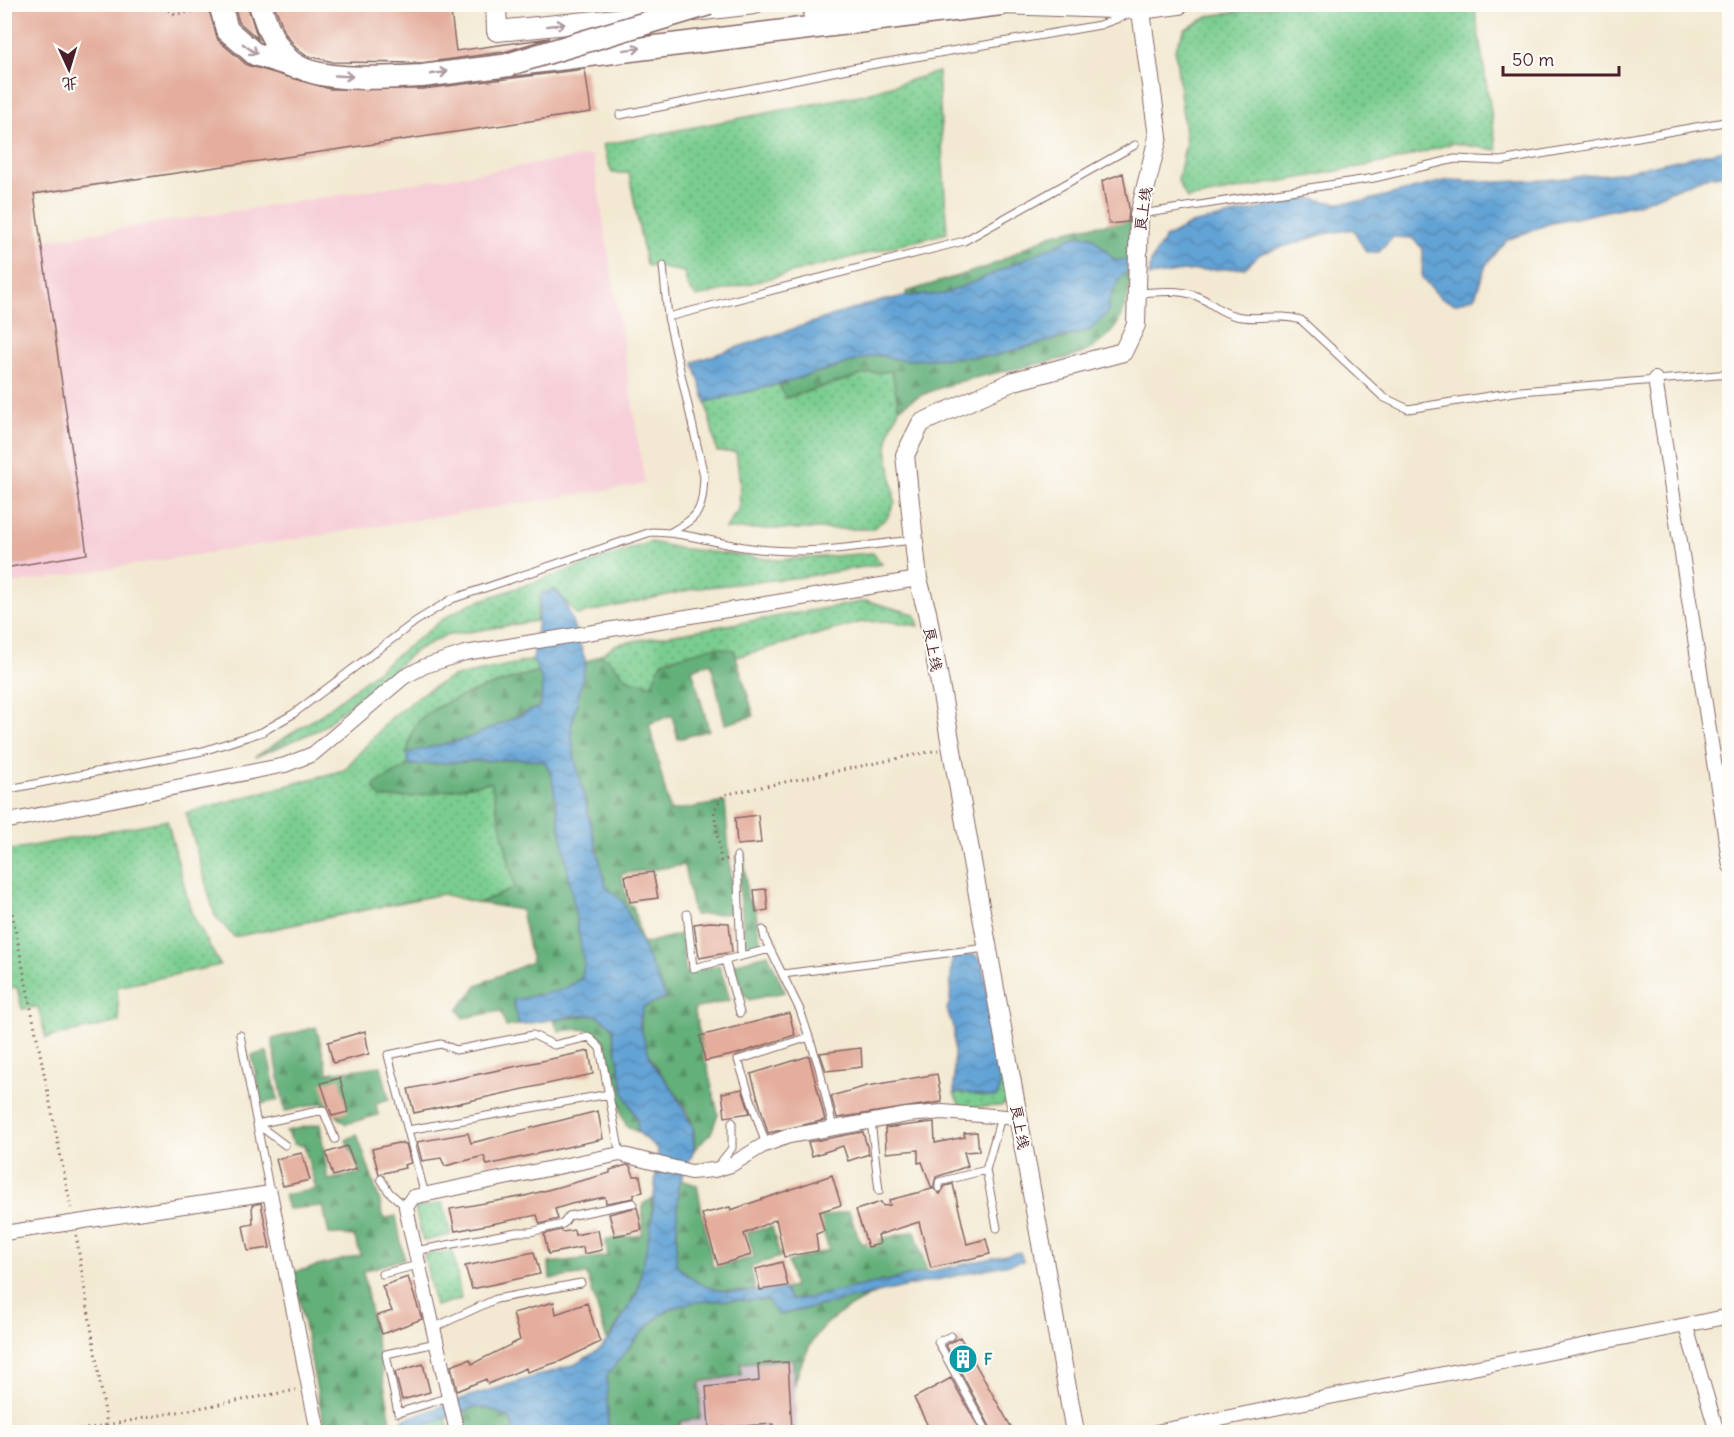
<svg xmlns="http://www.w3.org/2000/svg" width="1734" height="1437" font-family="Delius,'LXGW WenKai TC',sans-serif">
  <style>
    .built { fill: #f6cfd8 }
    .industrial { fill: #d1bdca }
    .grass { fill: url(#grass-dots); stroke: #62765e; stroke-width: 1.5 }
    .forest { fill: url(#forest-firs); stroke: #566852; stroke-width: 1.5 }
    .water { fill: url(#water-waves); stroke: #566180; stroke-width: 1.5 }
    .building { fill: #e4ad9c }
    .lines { fill: none; stroke-linecap: round; stroke-linejoin: round }
    .service-casing { stroke: #856665; stroke-width: 9 }
    .minor-casing { stroke: #856665; stroke-width: 16 }
    .tertiary-casing { stroke: #856665; stroke-width: 20 }
    .secondary-casing { stroke: #856665; stroke-width: 22 }
    .trunk-casing { stroke: #856665; stroke-width: 25 }
    .path { stroke: #856665; stroke-width: 3; stroke-dasharray: 1.5 4.5; stroke-linecap: butt }
    .service { stroke: #fff; stroke-width: 7 }
    .minor { stroke: #fff; stroke-width: 14 }
    .tertiary { stroke: #fff; stroke-width: 18 }
    .secondary { stroke: #fff; stroke-width: 20 }
    .trunk { stroke: #fff; stroke-width: 22 }
    .trunk-bridge-casing { stroke: #856665; stroke-width: 25; stroke-linecap: butt }
    .trunk-bridge { stroke: #fff; stroke-width: 22 }
    .oneway { stroke: #ae9aa0 }
    .labels { text-anchor: middle; dominant-baseline: central; stroke-width: 4.5; stroke-linejoin: round; paint-order: stroke }
    .street-label { font-size: 15px; fill: #4a1f2b; stroke: #fdfcf7 }
    .culture-label { font-size: 15px; font-weight: bold; fill: #0d838f; stroke: #fdfcf7; text-anchor: start }
  </style>
  <defs>
    <pattern id="grass-dots" width="8" height="8" patternUnits="userSpaceOnUse" patternTransform="scale(1.5)"><rect width="8" height="8" fill="#7acd90"/><path d="M2 2h.1M6 6h.1" fill="none" stroke="#66a676" stroke-width="1.8" stroke-linecap="round"/></pattern>
    <pattern id="forest-firs" width="22" height="20" patternUnits="userSpaceOnUse" patternTransform="scale(1.5)"><rect width="22" height="20" fill="#63b07a"/><path d="M5 1l3.5 6h-7zM16 11l3.5 6h-7z" fill="#548f64"/></pattern>
    <pattern id="water-waves" width="16" height="10" patternUnits="userSpaceOnUse" patternTransform="scale(1.5)"><rect width="16" height="10" fill="#62a3d5"/><path d="M0 5q4-4 8 0t8 0" fill="none" stroke="#5384ad"/></pattern>
  </defs>
  <rect width="100%" height="100%" fill="#fdfcf7"/>
  <filter id="ink" filterUnits="userSpaceOnUse"><feTurbulence type="fractalNoise" baseFrequency=".0167" numOctaves="2"/><feDisplacementMap in="SourceGraphic" scale="12" xChannelSelector="R" yChannelSelector="G"/><feConvolveMatrix kernelMatrix="1 2 1 2 8 2 1 2 1" color-interpolation-filters="sRGB"/></filter>
  <filter id="wash" filterUnits="userSpaceOnUse"><feTurbulence type="fractalNoise" baseFrequency=".008" numOctaves="4" result="noise"/><feDisplacementMap in="SourceGraphic" scale="24" xChannelSelector="R" yChannelSelector="G"/><feGaussianBlur stdDeviation="1.35" result="paint"/><feColorMatrix in="noise" values="0 0 0 0 0 0 0 0 0 0 0 0 0 0 0 0 0 1.4 0 .05"/><feComposite in="paint" operator="in"/></filter>
  <g filter="url(#wash)">
    <rect width="100%" height="100%" fill="#f3e9d2"/>
    <path class="built" d="M593,155L645,484L5,585V247Z"/>
    <path class="industrial" d="M793,1359L797,1432H675L700,1382L741,1375V1363Z"/>
    <path class="grass" d="M1283,4L1496,5L1497,8L1475,11L1497,150L1453,143L1397,160L1187,199L1178,181L1186,142L1175,49L1185,29L1209,16Z
      M938,72L947,233L697,297L688,287L684,272L646,265L629,173H612L602,145L864,94Z
      M892,371L899,409L890,430L887,447L895,502L887,518L872,529H725L739,508L740,483L736,452H717L706,402L779,384L786,398L868,373Z
      M651,542L678,548L778,560L873,553L882,564L803,577L698,588L577,615L555,589L541,594L536,621L444,636L418,649L320,729L255,757L322,714L443,619L467,605Z
      M867,601L915,614L919,626L885,621L862,622L736,657L734,650L663,661L652,685L627,679L609,660L600,655L617,644Z
      M533,660L538,671C510,680 436,700 419,721C409,733 407,750 409,765L377,783L381,798L411,797L491,782L515,889L479,903L442,894L234,937L215,916L186,813L344,770L390,719L423,693L452,677Z
      M167,820L191,912L220,965L117,987L119,1022L46,1038L38,1007L22,1009L17,987L5,989V851Z
      M998,1058L1008,1102L1000,1106L961,1108L954,1093L963,1091L984,1097Z
      M443,1203L451,1235L423,1241L415,1208Z
      M453,1251L461,1299L435,1306L424,1255Z
      M446,1418L450,1432H395L396,1429L427,1425Z"/>
    <path class="forest" d="M1131,221V260H1115L1091,236L944,294L906,296V292L990,266L1050,235L1084,227Z
      M1132,268C1128,311 1121,333 1082,354C1035,368 934,378 899,409L892,371L868,373L785,398L779,384L875,355L902,360L994,356L1090,330L1107,313L1111,295L1120,278Z
      M713,647L734,650L754,716L725,724L711,663L692,669L709,730L678,739L672,715L649,724L670,811L725,802L734,913L694,915L684,865L621,874L628,904L633,906L642,944L681,934L686,973L719,965L730,1000L694,1009L718,1114L711,1133L694,1150C694,1142 695,1133 693,1126C680,1083 630,1058 643,1007L666,998L623,903L606,886L574,755L571,728L586,662L600,655L609,660L627,679L651,685L663,661Z
      M538,671L542,680L541,706L469,738L407,753C409,742 412,731 418,722C433,701 511,680 538,671Z
      M518,759L544,761L551,773L584,964L582,978L562,991L513,1000L519,1025L506,1027L501,1011L463,1018L458,1009L479,984L532,962L521,910L479,903L515,888L491,782L411,797L381,798L373,788L377,783L409,765Z
      M744,854L747,898L755,908L761,946L745,949L737,856Z
      M768,954L785,992L749,1000L743,993L734,964Z
      M596,1015L612,1026L624,1093L636,1117L639,1133L626,1125L622,1115C617,1096 610,1033 588,1030C579,1028 568,1030 559,1031L553,1020Z
      M316,1027L328,1073L381,1066L389,1099L376,1103L378,1115L346,1124L322,1103L285,1111L272,1039Z
      M267,1052L278,1100L260,1104L252,1055Z
      M320,1124L328,1180L361,1173L346,1140L357,1134L380,1202L383,1219L396,1216L404,1259L363,1271L393,1432H325L294,1272L361,1255L354,1236L329,1234L323,1206L288,1209L284,1195L316,1189L304,1146L294,1144L286,1131Z
      M681,1180L697,1185L713,1268L754,1257L747,1232L772,1227L780,1257L751,1266L755,1291C721,1293 700,1292 676,1264L678,1186Z
      M652,1199V1221L637,1293L607,1341L587,1274L550,1279L549,1263L608,1256L605,1240L642,1235L643,1204Z
      M849,1211L861,1244L915,1231L927,1272L792,1301L784,1289L794,1287L788,1262L829,1250L819,1218Z
      M877,1293C827,1316 809,1333 794,1386L793,1359L741,1363V1375L700,1382V1419L682,1421L675,1432H608L607,1375C624,1355 646,1323 669,1310C691,1297 741,1301 767,1300L783,1314Z
      M473,1408H487L510,1418L515,1432H466L461,1412Z"/>
    <path class="water" d="M1729,149V174L1705,177L1638,204L1548,224L1507,240L1486,265L1475,297L1455,304L1441,298L1422,278L1423,249L1412,238L1393,237L1379,252H1366L1353,229L1324,234L1260,254L1245,268L1184,271L1149,276L1151,261L1165,238L1191,224L1308,198L1337,203L1364,201L1448,180L1498,182L1545,180L1617,173Z
      M1075,236H1091L1115,260H1131L1132,268L1120,278L1111,295L1107,313L1090,330L994,356L902,360L875,355L779,384L706,402L693,362L871,303L906,296L944,294L977,281Z
      M555,589L566,604L586,662L571,728L574,755L606,886L623,902L666,998L643,1007L639,1024L652,1063L673,1090L693,1127L694,1150L678,1186L676,1264C707,1300 741,1292 784,1289L792,1301L1020,1252L1023,1261L778,1315L767,1300C741,1301 691,1297 669,1310C644,1324 625,1354 607,1375L608,1432H515L510,1418L487,1408H473L427,1425L396,1429L402,1420L467,1397L576,1364L600,1349L612,1335L637,1293L652,1221L658,1149L639,1133L636,1117L624,1093L612,1026L596,1015L575,1016L519,1025L513,1000L562,990L582,978L584,964L551,773L544,761L518,759L409,765L407,753L469,738L541,706L542,680L533,660L541,594Z
      M961,955H975L982,962L998,1058L1000,1090L996,1097C981,1098 968,1090 954,1093V1030L947,1009L950,1001L952,958Z"/>
    <g id="blocks">
      <path class="building" d="M4,4H207L218,40L247,65L330,89H423L585,69L591,112L34,194L87,554L4,568Z
        M234,4H247L258,39L239,22Z
        M274,4H450L456,51L550,38L504,52L421,63L333,62L305,55L296,48L285,33Z
        M1123,173L1129,208L1128,222L1109,224L1102,181Z
        M758,815L761,843L737,845L735,818Z
        M653,872L658,898L630,902L625,876Z
        M766,889L768,910L756,912L754,890Z
        M710,922L729,923L732,952L699,958L694,924Z
        M789,1013L795,1035L737,1054L705,1061L700,1036Z
        M365,1031L369,1054L333,1063L328,1042Z
        M861,1048L862,1067L826,1071L820,1053Z
        M589,1051L593,1074L414,1113L408,1089Z
        M809,1056L825,1120L768,1133L751,1074Z
        M937,1074L942,1102L837,1118L831,1096L867,1086Z
        M340,1078L348,1112L332,1116L321,1083Z
        M742,1089L750,1113L725,1117L722,1093Z
        M598,1111L603,1139L487,1165L484,1156L445,1166L441,1158L422,1161L417,1142L468,1133L471,1143Z
        M934,1122L935,1143L965,1137L964,1133L977,1132L979,1151L964,1152L968,1166L936,1177L933,1188L940,1194L945,1186L953,1184L967,1244L986,1239L990,1254L931,1268L919,1222L878,1235L880,1244L868,1247L856,1210L881,1202L883,1206L890,1205L889,1200L932,1189L922,1162L918,1163V1150L886,1153L885,1128Z
        M863,1132L869,1154L848,1161L843,1146L812,1156L808,1142Z
        M398,1143L406,1144L411,1163L404,1165L405,1168L379,1174L372,1149Z
        M347,1146L356,1169L333,1176L326,1153Z
        M302,1153L310,1180L283,1186L276,1159Z
        M627,1165L630,1166L634,1176H640L643,1192L634,1194V1198L606,1203L605,1197L571,1204L555,1209L558,1219L540,1224L537,1215L455,1231L450,1209L525,1196L610,1173V1170Z
        M832,1175L841,1205L819,1212L824,1231L816,1234L818,1251L784,1257L776,1219L744,1234L751,1255L718,1265L702,1214L730,1207L731,1210Z
        M261,1203L270,1248L248,1251L243,1226L253,1224L252,1205Z
        M637,1207L642,1230L615,1236L609,1214Z
        M561,1230L562,1232L574,1230L575,1235L598,1230L602,1250L584,1254L583,1247L548,1254L544,1234Z
        M534,1252L540,1274L472,1289L465,1266Z
        M782,1262L788,1286L760,1290L756,1269Z
        M408,1277L422,1319L382,1334L376,1316L392,1311L382,1286Z
        M554,1302L556,1314L587,1303L600,1342L561,1361L527,1372L526,1368L488,1384L486,1379L457,1391L451,1366L470,1359L472,1364L520,1340L513,1313Z
        M960,1337L1014,1432H993L946,1345Z
        M788,1362L792,1431L775,1432L774,1424L709,1428L706,1387L759,1381L758,1364Z
        M423,1364L430,1392L402,1400L395,1372Z
        M951,1378L981,1432H931L914,1398Z"/>
    </g>
  </g>
  <g filter="url(#ink)">
    <use href="#blocks" fill-opacity="0" stroke="#856665" stroke-width="1.5"/>
    <g class="lines">
      <g class="service-casing">
        <path id="service" d="M620,115L847,69L1100,25L1127,15
          M1141,214L1374,178L1455,159L1501,161L1730,121
          M663,266L668,317L704,476C702,510 701,516 671,532
          M1139,293C1160,292 1184,288 1203,299C1215,306 1222,313 1236,316C1258,321 1279,313 1301,320L1383,397L1408,409L1521,391L1730,374
          M668,317L964,241L1135,145
          M4,790L203,751L262,732L293,714L416,621L452,599L651,532C685,532 718,544 751,548C805,556 859,546 912,540
          M737,856L741,956
          M687,914L693,968L770,949
          M763,930L765,939L800,1010L819,1067L833,1128
          M725,960L740,1013
          M783,974L986,948
          M240,1035L270,1193
          M871,1121L879,1191
          M257,1124L323,1110L335,1139
          M257,1124L285,1145
          M408,1130L609,1094
          M766,1145L738,1060L809,1037
          M718,1166L732,1148V1122
          M381,1179L389,1192L406,1207
          M939,1188V1182L986,1170
          M425,1195L388,1055L441,1044L456,1050L533,1035L554,1045L589,1037L600,1048L620,1154
          M997,1228L986,1170L1001,1117
          M415,1251L517,1232H530L563,1224L569,1216L633,1203
          M382,1274L418,1265
          M433,1328L496,1299L581,1283
          M951,1336L938,1342L987,1432
          M436,1343L386,1354L398,1413L449,1397"/>
      </g>
      <g class="minor-casing">
        <path id="minor" d="M1655,379L1730,866
          M4,822L285,765L313,754L404,677L425,666L465,653L918,579
          M4,1233L270,1193L318,1432
          M1686,1327L1717,1432
          M457,1432L411,1232L406,1207L413,1197L620,1154L691,1172L714,1170L731,1165L762,1146L789,1136L907,1115L942,1112L1018,1118
          M1156,1432L1730,1316"/>
      </g>
      <g class="tertiary-casing">
        <path id="tertiary" d="M1075,1432L927,612L918,579L905,455L921,423L1014,381L1123,352L1136,325L1139,215L1158,137L1140,4"/>
      </g>
      <g class="secondary-casing">
        <path id="secondary" d="M496,4L497,31L647,16
          M1001,4L1140,9L1179,4
          M694,11L754,4"/>
      </g>
      <g class="trunk-casing">
        <path id="trunk" d="M220,4L227,30L255,54L296,67
          M260,4C266,24 272,42 287,58C311,85 388,77 422,76L1001,4
          M815,17L854,4"/>
      </g>
      <path class="path" d="M158,4L175,14L204,10
        M186,4L187,12
        M727,859L721,861L714,811L723,795L938,750
        M5,878L71,1208
        M76,1235L107,1425L296,1390
        M69,1432L107,1425"/>
      <use href="#service" class="service"/>
      <use href="#minor" class="minor"/>
      <use href="#tertiary" class="tertiary"/>
      <use href="#secondary" class="secondary"/>
      <use href="#trunk" class="trunk"/>
      <g class="trunk-bridge-casing">
        <path id="trunk-bridge" d="M510,64L709,4"/>
      </g>
      <use href="#trunk-bridge" class="trunk-bridge"/>
    </g>
    <defs><path id="oneway-shaft" d="M-6 0H5M1.5-3L5.5 0L1.5 3" fill="none" stroke-width="1.6" stroke-linecap="round" stroke-linejoin="round" transform="scale(1.5)"/></defs>
    <g class="oneway">
      <use href="#oneway-shaft" transform="translate(556 25) rotate(-6)"/>
      <use href="#oneway-shaft" transform="translate(250 49) rotate(36)"/>
      <use href="#oneway-shaft" transform="translate(632 49) rotate(-7)"/>
      <use href="#oneway-shaft" transform="translate(439 73) rotate(-8)"/>
      <use href="#oneway-shaft" transform="translate(344 76) rotate(3)"/>
    </g>
  </g>
  <defs>
    <g id="building-disc" transform="scale(1.5)"><circle r="9.5" fill="#0f9aa8" stroke="#fdfcf7"/><path d="M-4-6H4V6H1V3H-1V6H-4ZM-2.5-4.3h1.7v1.8h-1.7ZM.8-4.3h1.7v1.8H.8ZM-2.5-1h1.7V.8h-1.7ZM.8-1h1.7V.8H.8Z" fill="#fff"/></g>
  </defs>
  <g fill-rule="evenodd">
    <use href="#building-disc" x="963" y="1359"/>
  </g>
  <g class="labels">
    <g class="street-label">
      <text transform="translate(1143 209) rotate(-81)">良上线</text>
      <text transform="translate(933 649) rotate(80)">良上线</text>
      <text transform="translate(1020 1127) rotate(80)">良上线</text>
    </g>
    <g class="culture-label">
      <text x="984" y="1359">F</text>
    </g>
  </g>
  <rect width="1734" height="1437" fill="none" stroke="#fdfcf7" stroke-width="24"/>
  <g transform="translate(69 69) rotate(176)" stroke="#fdfcf7" stroke-width="4.5" paint-order="stroke">
  <path d="M0-4.5L10 22L0 15L-10 22Z" fill="#4a1f2b"/>
  <text y="-9" font-size="16" font-weight="bold" text-anchor="middle" fill="#4a1f2b">北</text>
  </g>
  <path d="M1503 66v9h116v-9" fill="none" stroke="#4a1f2b" stroke-width="3"/>
  <text x="1512" y="66" font-size="18" fill="#4a1f2b" stroke="#fdfcf7" stroke-width="4.5" paint-order="stroke">50 m</text>
</svg>
